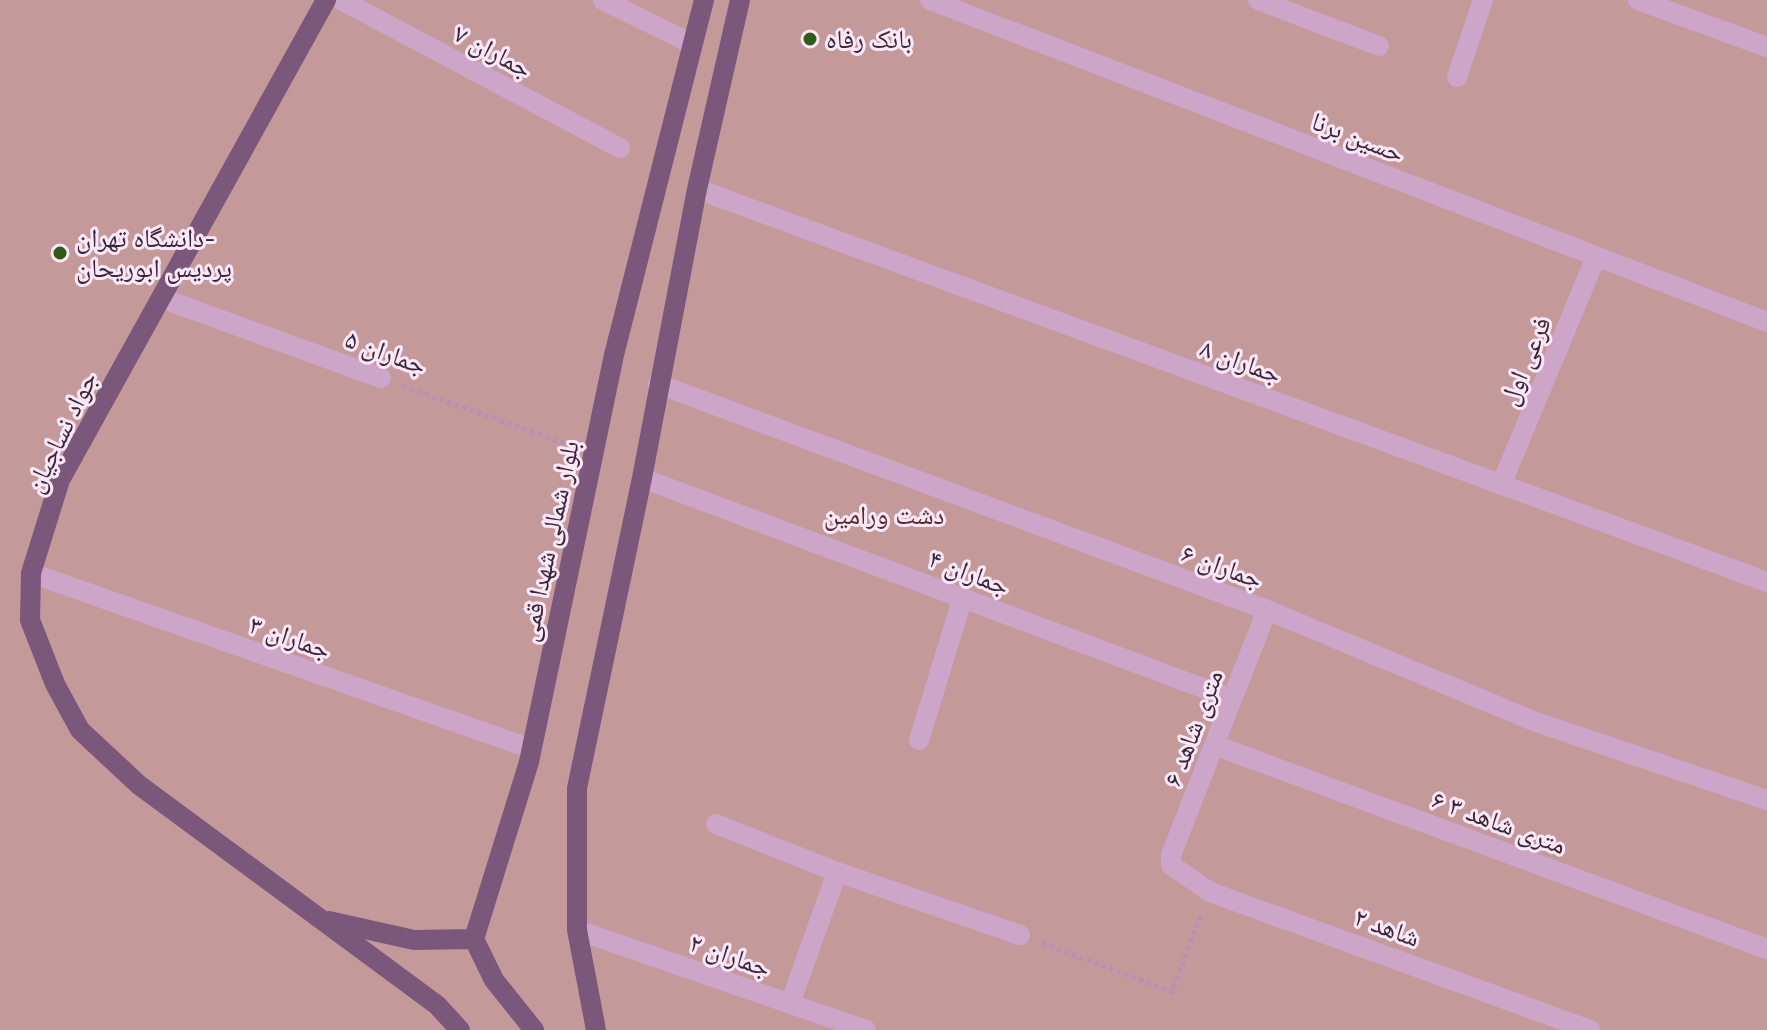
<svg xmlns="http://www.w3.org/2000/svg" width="1767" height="1030" font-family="'Space Grotesk','Noto Naskh Arabic',sans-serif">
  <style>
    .green { fill: #c4999a }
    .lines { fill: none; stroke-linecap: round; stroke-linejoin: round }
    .path { stroke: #b88fb6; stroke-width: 5; stroke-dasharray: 4 4; stroke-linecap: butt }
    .minor { stroke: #cca5c9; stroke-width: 20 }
    .major { stroke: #7a577b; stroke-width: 20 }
    .poi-dot { fill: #2d5c19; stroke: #fbe7f7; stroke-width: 3 }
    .labels { text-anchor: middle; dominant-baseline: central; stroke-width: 6; stroke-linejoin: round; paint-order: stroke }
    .poi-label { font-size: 26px; fill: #372738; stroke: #fbe7f7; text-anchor: start }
    .street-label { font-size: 26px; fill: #372738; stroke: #fbe7f7 }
    .park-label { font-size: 26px; fill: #582929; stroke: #fbe7f7 }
  </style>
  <rect width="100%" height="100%" fill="#f3daef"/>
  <path class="green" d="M0,0H1767V1030H0Z"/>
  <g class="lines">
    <path class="path" d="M402,386L570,445
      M1042,943L1172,992L1201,915"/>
    <path class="minor" d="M341,0L620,148
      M603,0L692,44
      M930,0L1767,322
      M1258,0L1379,46
      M1638,0L1767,47
      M1457,77L1483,0
      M697,189L1767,582
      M161,298L381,378
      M658,384L1267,610L1536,722L1767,800
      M642,478L1232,699
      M1501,485L1596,257
      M31,573L532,749
      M1267,610L1171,855V865L1210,892L1590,1030
      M919,740L963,597
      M1214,745L1767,949
      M716,824L837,872L1020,935
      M577,930L866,1030
      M790,1004L837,872"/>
    <path class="major" d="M326,0L60,480L31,573L30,620L55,684L80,730L139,785L437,1005L460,1030
      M329,921L414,940L474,939L529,762L614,355L704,0
      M474,939L494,980L534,1030
      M596,1030L577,930V788L642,478L697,189L740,0"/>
  </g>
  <g class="poi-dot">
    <circle cx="810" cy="39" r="8"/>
    <circle cx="60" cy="253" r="8"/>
  </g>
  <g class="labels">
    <g class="poi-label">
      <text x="826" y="39">بانک رفاه</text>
      <text x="76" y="238">دانشگاه تهران-<tspan x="76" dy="30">پردیس ابوریحان</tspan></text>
    </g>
    <g class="street-label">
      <text transform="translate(493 51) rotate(28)">جماران ۷</text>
      <text transform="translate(1358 137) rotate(21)">حسین برنا</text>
      <text transform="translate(386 352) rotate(20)">جماران ۵</text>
      <text transform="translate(1241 361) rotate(20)">جماران ۸</text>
      <text transform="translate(1525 361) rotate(-67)">فرعی اول</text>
      <text transform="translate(61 432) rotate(-64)">جواد نساجیان</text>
      <text transform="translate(549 541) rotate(-78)">بلوار شمالی شهدا قمی</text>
      <text transform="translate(1222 566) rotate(20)">جماران ۶</text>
      <text transform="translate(969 572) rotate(21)">جماران ۴</text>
      <text transform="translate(290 637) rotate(19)">جماران ۳</text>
      <text transform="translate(1193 728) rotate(-69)">۶ متری شاهد</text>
      <text transform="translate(1499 822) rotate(20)">۶ متری شاهد ۳</text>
      <text transform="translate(1387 927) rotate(20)">شاهد ۲</text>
      <text transform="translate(730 955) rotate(19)">جماران ۲</text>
    </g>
    <g class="park-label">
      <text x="884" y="515">دشت ورامین</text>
    </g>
  </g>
</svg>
